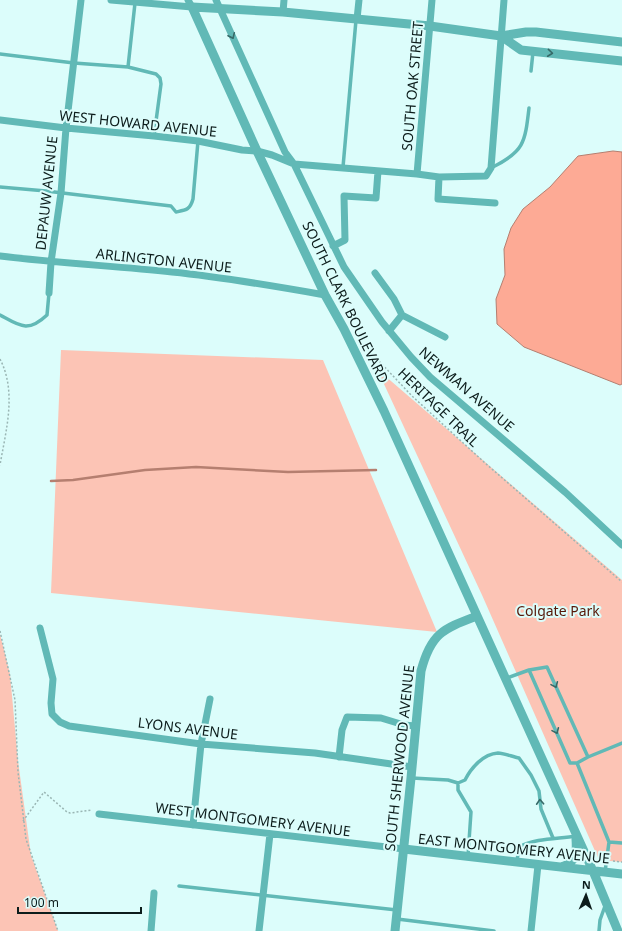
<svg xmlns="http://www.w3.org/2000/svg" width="622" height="931" font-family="'Noto Sans',sans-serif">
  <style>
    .green { fill: #fcc4b5 }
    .water { fill: #fdaa95; stroke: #b57f70 }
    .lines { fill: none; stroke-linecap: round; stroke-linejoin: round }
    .stream { stroke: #b57f70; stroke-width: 2.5 }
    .path { stroke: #9ab6b4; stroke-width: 1.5; stroke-dasharray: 2 2; stroke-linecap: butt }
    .service { stroke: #61b9b6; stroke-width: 3.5 }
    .minor { stroke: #61b9b6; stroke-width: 7 }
    .tertiary { stroke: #61b9b6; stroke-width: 9 }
    .oneway { stroke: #366a68 }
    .labels { text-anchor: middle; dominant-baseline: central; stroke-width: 4; stroke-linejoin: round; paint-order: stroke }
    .street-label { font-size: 14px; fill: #0c1c1b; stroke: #dcfdfb }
    .park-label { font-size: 14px; fill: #571909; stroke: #dcfdfb }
  </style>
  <rect width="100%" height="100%" fill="#dcfdfb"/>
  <path class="green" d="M61,350L323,360L437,632L51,593Z
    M377,369L622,580V862L599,860L482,595Z
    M0,634L10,674L18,761L31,855L58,931H0Z"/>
  <path class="water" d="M613,151L622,152V384L620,385L524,347L497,324L496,299L505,275L504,249L511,228L523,209L550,187L578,156Z"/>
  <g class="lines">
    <path class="stream" d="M51,481L73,480L145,470L196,467L288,472L376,470"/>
    <path class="path" d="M360,341L412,396L485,463L622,582
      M0,359C17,392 6,430 0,465
      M0,631L15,700L18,772L26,839L58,931
      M23,821L44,792L67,812L70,813L92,810
      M613,861L622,862"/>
    <path class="service" d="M135,3L128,67L156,74L160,78L161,84L154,136
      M0,54L74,63L128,67
      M531,71L533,52
      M343,167L356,20
      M491,168C524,152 525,143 529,108
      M0,187L46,191L171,206L176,212C186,210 190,210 193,199L198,141
      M0,315C20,326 28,333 47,315L49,293
      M529,670L570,763H577L588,757L622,743
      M507,678L529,670L547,667L588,757
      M577,763L609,842L605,872
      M412,778L448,780L458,783L465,780C471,768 483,754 498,753C504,753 513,757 519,758L531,775L539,791L541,809L553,838
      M458,783V790L471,812L468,856
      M609,842L622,843
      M517,861L519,847C536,838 557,839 576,836
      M179,886L397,910
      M397,919L494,931
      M599,931L600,920L605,906"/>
    <path class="minor" d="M111,0L192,7L188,0
      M216,0L285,152L294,164L344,267L382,322L411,357L430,377L565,492L622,545
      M283,12L284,0
      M357,19L359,0
      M0,120L66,128L154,136L198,141L242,150L257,151L272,155L294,164L417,174L439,177L486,176L491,168L504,0
      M417,174L432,0
      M439,177L438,199L495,203
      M333,246L345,240L344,196L376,198L378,171
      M0,256C57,263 115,266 172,272C223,277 274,286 325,295
      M375,273L394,299L402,315L389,331
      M49,293L51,262L61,193L66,128L81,0
      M402,315L445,337
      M40,628L53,679L51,703L52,714L60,722L69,726L201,744L315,753L412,767
      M339,757L342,730L347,717L381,718L404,725L415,726
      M99,814L404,849
      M193,825L201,744L210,699
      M151,931L154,893
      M259,931L270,834
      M531,931L538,865"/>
    <path class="tertiary" d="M501,36L521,50L622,61
      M404,849L622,874
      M562,867C577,861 577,854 576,839
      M395,931L411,778L421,671C431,633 443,629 477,616
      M618,931L593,871L384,411L344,329L325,295L257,151L192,7L283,12L430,26L501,36L526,32H536L622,42"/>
  </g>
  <defs><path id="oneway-chevron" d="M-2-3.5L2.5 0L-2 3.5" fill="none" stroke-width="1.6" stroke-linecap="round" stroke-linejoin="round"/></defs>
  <g class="oneway">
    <use href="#oneway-chevron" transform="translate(232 36) rotate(65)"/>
    <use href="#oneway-chevron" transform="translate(550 53) rotate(6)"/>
    <use href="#oneway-chevron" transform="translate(555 685) rotate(66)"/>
    <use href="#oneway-chevron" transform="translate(556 731) rotate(66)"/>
    <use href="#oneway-chevron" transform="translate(540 802) rotate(-93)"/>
  </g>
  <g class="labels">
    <g class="street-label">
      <text transform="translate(412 86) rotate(-85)">SOUTH OAK STREET</text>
      <text transform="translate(138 123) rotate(6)">WEST HOWARD AVENUE</text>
      <text transform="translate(46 193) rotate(-84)">DEPAUW AVENUE</text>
      <text transform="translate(164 260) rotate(6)">ARLINGTON AVENUE</text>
      <text transform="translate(346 302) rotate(64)">SOUTH CLARK BOULEVARD</text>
      <text transform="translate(467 389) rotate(41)">NEWMAN AVENUE</text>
      <text transform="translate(439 407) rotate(44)">HERITAGE TRAIL</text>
      <text transform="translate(188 728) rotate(7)">LYONS AVENUE</text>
      <text transform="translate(399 758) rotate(-84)">SOUTH SHERWOOD AVENUE</text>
      <text transform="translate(253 819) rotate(7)">WEST MONTGOMERY AVENUE</text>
      <text transform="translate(514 848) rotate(6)">EAST MONTGOMERY AVENUE</text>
    </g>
    <g class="park-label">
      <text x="558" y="610">Colgate Park</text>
    </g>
  </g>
  <g transform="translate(586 895) rotate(2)" stroke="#dcfdfb" stroke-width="3" paint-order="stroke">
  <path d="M0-3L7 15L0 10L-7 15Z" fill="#0c1c1b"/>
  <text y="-6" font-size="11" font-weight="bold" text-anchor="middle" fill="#0c1c1b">N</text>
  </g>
  <path d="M18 907v6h123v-6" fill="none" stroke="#0c1c1b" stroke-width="2"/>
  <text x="24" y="907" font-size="12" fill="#0c1c1b" stroke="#dcfdfb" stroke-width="3" paint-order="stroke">100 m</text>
</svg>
